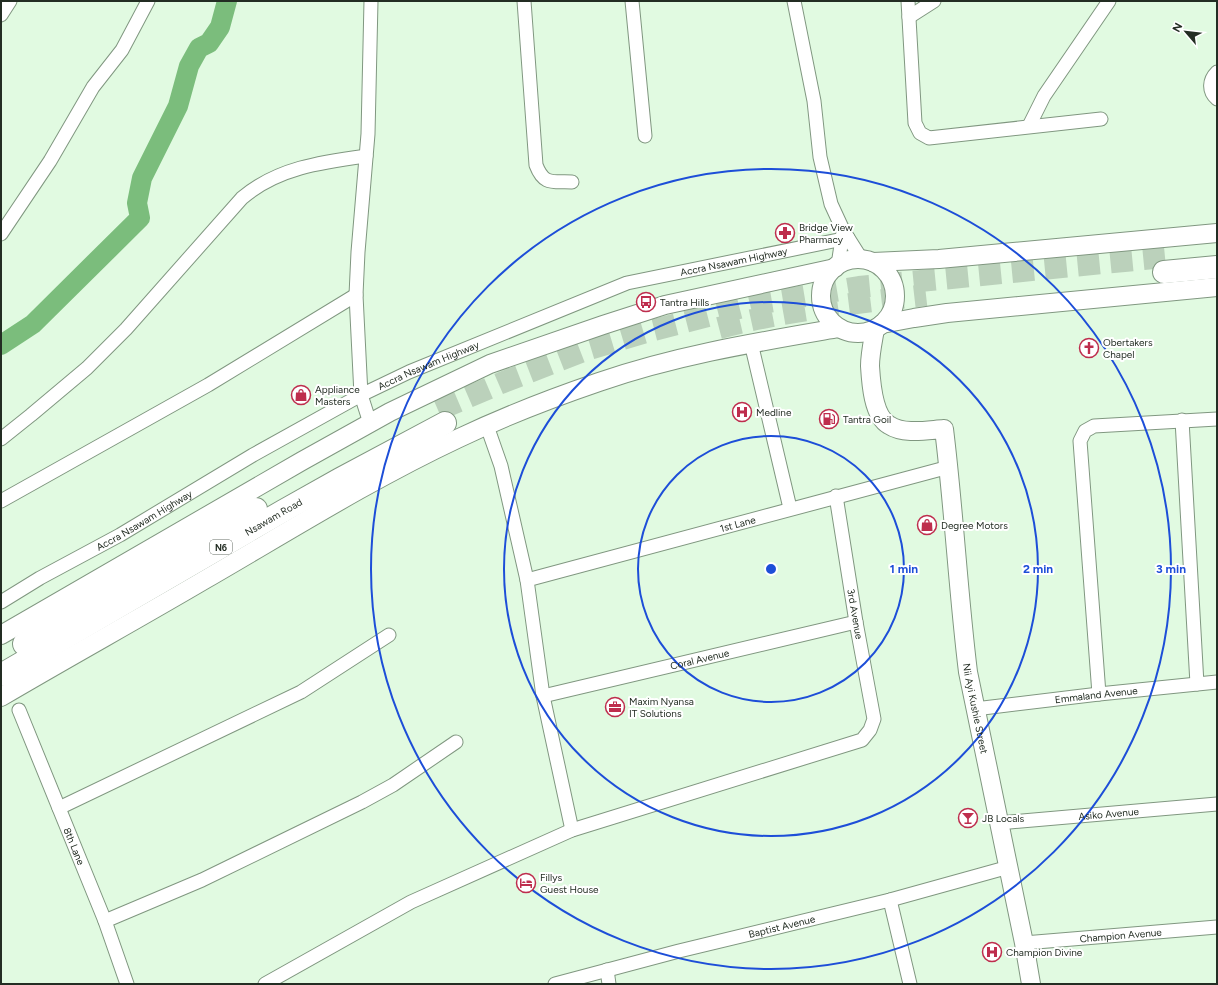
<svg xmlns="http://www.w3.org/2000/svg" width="1218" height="985" font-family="Figtree,sans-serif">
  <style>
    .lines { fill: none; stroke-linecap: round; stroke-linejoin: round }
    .river { stroke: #7bbd7c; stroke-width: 20 }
    .highway-tunnel { stroke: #bbd1bb; stroke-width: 22; stroke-dasharray: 22 11; stroke-linecap: butt }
    .street-casing { stroke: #809780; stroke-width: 15 }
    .secondary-casing { stroke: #809780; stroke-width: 20 }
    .highway-casing { stroke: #809780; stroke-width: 24 }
    .street { stroke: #fff; stroke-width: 13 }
    .secondary { stroke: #fff; stroke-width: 18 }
    .highway { stroke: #fff; stroke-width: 22 }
    .ring { fill: none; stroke: #1d4ed8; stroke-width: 2 }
    .labels { text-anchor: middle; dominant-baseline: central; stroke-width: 4; stroke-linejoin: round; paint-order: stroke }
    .shield { fill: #fff; stroke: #656c65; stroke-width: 1 }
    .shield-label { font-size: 9px; font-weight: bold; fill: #232d23 }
    .poi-label { font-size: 10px; fill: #232d23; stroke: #fff; text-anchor: start }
    .street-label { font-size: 10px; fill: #232d23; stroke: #fff }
    .centre { fill: #1d4ed8; stroke: #fff; stroke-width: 2 }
    .ring-label { font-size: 12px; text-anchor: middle; font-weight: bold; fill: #1d4ed8; stroke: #fff; stroke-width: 4; stroke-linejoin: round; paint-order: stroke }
  </style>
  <rect width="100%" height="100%" fill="#e1fae1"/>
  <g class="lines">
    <path class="river" d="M1,345L33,324L140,218L137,203L142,178L178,106L189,66L199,48L209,43L220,27L227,1"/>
    <path class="highway-tunnel" d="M719,328C787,310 857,303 926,295
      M438,410L501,383L586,350L646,332L751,305L859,287L1165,257"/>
    <g class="street-casing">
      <g id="street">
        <path d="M524,1L536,165C544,186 553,181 572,182"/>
        <path d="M632,1L645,136"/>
        <path d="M794,1L814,101L820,157L831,204L843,230L862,260"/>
        <path d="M908,1L915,123L920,133L929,138L1101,119"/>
        <path d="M1,15L10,1"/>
        <path d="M909,17L934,1"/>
        <path d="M1217,72C1209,80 1208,91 1217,99"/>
        <path d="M1029,126L1044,96L1109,1"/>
        <path d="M1,234L50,161L93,87L122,50L148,1"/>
        <path d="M838,265L843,232"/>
        <path d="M751,343L790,508"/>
        <path d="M1182,420L1197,684"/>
        <path d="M370,423L361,395L356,295L358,252L368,134L371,1"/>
        <path d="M487,426L501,466L527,580L543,696L572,830"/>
        <path d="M1,439L31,415L87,368L126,329L242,198C277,168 322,162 366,156"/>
        <path d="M1,501L208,385L356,295"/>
        <path id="s1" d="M527,580L949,467"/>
        <path id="s2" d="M1,602L40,578L120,535L253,455L361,395L409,372L627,283L848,238"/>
        <path d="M1099,694L1080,441L1085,431L1094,426L1217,419"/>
        <path id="s3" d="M543,696L856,622"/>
        <path id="s4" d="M975,709L1099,694L1217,682"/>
        <path id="s5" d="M19,710L105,921L127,984"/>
        <path d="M59,808L301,692L389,635"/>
        <path id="s6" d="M999,823L1217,804"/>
        <path d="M890,900L910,984"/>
        <path d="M105,921L202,880L362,802L393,785L456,742"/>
        <path id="s7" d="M1024,943L1217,927"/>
        <path d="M607,970L609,984"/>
        <path d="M265,984L411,902L572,830L862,740L870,730L874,719L856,622L836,496"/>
        <path id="s8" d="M555,984L679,951L890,900L1009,867"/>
      </g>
    </g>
    <g class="secondary-casing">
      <g id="secondary">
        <circle cx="858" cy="296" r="37"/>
        <path d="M873,262L939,259L1217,233"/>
        <path d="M882,324L914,318L947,313L1217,287"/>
        <path id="s9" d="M875,329C873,341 870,354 870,366C871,383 873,416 889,425C904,435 928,430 944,429C954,510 958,591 968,672L1024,943L1031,984"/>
        <path d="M1,635L302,461L390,412L490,364L603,325L665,305L835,268"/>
        <path d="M1,697C69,657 138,619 206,579C289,531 370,480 457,439C503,417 552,398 599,382C677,355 758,342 839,328"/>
      </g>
    </g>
    <g class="highway-casing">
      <g id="highway">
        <path d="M1164,272L1217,267"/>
        <path d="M24,644L134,578L256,509"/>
        <path id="s10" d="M1,675L283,511L340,479L445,423"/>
      </g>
    </g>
    <use href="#street" class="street"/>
    <use href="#secondary" class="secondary"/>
    <use href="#highway" class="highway"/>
  </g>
  <g class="ring">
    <circle cx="771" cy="569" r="133"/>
    <circle cx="771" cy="569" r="267"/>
    <circle cx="771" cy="569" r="400"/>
  </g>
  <defs>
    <g id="pharmacy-ring" transform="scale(1)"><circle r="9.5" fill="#fff" stroke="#be2d4d" stroke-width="1.5"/><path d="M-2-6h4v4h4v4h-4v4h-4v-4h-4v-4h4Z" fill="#be2d4d"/></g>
    <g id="bus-ring" transform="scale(1)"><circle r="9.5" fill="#fff" stroke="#be2d4d" stroke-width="1.5"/><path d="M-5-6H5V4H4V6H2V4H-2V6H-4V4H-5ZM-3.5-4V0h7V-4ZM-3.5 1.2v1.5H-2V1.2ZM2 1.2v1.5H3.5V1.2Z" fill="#be2d4d"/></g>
    <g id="church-ring" transform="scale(1)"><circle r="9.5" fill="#fff" stroke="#be2d4d" stroke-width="1.5"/><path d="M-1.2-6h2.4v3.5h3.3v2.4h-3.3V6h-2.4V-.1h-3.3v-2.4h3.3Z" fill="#be2d4d"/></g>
    <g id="shop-ring" transform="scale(1)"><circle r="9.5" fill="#fff" stroke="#be2d4d" stroke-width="1.5"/><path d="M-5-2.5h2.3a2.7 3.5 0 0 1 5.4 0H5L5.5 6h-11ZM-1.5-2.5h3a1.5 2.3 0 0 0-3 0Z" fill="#be2d4d"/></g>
    <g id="hospital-ring" transform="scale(1)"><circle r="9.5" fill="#fff" stroke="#be2d4d" stroke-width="1.5"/><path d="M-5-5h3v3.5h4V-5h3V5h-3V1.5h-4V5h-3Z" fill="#be2d4d"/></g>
    <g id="fuel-ring" transform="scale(1)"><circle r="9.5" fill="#fff" stroke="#be2d4d" stroke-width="1.5"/><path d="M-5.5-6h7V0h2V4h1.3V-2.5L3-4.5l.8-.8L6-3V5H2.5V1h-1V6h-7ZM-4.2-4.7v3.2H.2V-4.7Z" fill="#be2d4d"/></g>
    <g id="office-ring" transform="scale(1)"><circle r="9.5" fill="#fff" stroke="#be2d4d" stroke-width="1.5"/><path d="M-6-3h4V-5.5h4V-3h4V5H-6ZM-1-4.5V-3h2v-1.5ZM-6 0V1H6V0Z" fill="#be2d4d"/></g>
    <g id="bar-ring" transform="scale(1)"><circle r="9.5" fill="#fff" stroke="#be2d4d" stroke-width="1.5"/><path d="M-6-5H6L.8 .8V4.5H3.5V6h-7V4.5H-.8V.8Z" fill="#be2d4d"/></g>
    <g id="hotel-ring" transform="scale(1)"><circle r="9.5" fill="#fff" stroke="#be2d4d" stroke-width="1.5"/><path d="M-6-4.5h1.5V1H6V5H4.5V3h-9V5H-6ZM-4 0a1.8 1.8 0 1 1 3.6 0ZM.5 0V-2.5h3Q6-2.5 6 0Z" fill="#be2d4d"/></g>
  </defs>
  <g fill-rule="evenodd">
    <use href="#pharmacy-ring" x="785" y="233"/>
    <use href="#bus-ring" x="646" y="302"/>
    <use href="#church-ring" x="1089" y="348"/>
    <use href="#shop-ring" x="301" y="395"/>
    <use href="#hospital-ring" x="742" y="412"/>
    <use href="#fuel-ring" x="829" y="419"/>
    <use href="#shop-ring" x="927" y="525"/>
    <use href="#office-ring" x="615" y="707"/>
    <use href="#bar-ring" x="968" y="818"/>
    <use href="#hotel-ring" x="526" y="883"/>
    <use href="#hospital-ring" x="992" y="952"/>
  </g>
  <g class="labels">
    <rect class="shield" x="210" y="540" width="22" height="14" rx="3"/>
    <g class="shield-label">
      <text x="221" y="547">N6</text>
    </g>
    <g class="poi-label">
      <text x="799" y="227">Bridge View<tspan x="799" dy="12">Pharmacy</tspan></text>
      <text x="660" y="302">Tantra Hills</text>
      <text x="1103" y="342">Obertakers<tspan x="1103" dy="12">Chapel</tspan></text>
      <text x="315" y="389">Appliance<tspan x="315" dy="12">Masters</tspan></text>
      <text x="756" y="412">Medline</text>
      <text x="843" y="419">Tantra Goil</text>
      <text x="941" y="525">Degree Motors</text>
      <text x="629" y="701">Maxim Nyansa<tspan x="629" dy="12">IT Solutions</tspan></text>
      <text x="982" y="818">JB Locals</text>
      <text x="540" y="877">Fillys<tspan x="540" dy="12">Guest House</tspan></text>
      <text x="1006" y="952">Champion Divine</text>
    </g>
    <g class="street-label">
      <text stroke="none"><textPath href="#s2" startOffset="813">Accra Nsawam Highway</textPath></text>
      <text stroke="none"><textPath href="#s2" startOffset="489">Accra Nsawam Highway</textPath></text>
      <text stroke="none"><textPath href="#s10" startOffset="315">Nsawam Road</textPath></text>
      <text stroke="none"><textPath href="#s2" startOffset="165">Accra Nsawam Highway</textPath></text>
      <text stroke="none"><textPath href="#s1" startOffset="218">1st Lane</textPath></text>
      <text transform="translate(855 614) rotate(80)">3rd Avenue</text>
      <text stroke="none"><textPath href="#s3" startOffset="161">Coral Avenue</textPath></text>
      <text stroke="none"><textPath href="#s4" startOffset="122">Emmaland Avenue</textPath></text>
      <text stroke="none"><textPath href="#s9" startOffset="439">Nii Ayi Kushie Street</textPath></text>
      <text stroke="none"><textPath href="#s6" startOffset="110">Asiko Avenue</textPath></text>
      <text stroke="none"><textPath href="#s5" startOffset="147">8th Lane</textPath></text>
      <text stroke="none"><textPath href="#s8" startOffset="234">Baptist Avenue</textPath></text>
      <text stroke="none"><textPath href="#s7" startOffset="97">Champion Avenue</textPath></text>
    </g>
  </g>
  <circle cx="771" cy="569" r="6" class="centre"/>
  <g class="ring-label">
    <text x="904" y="573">1 min</text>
    <text x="1038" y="573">2 min</text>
    <text x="1171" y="573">3 min</text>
  </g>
  <rect width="1218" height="985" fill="none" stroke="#232d23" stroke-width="4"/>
  <g transform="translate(1186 32) rotate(298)" stroke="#ffffff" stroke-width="3" paint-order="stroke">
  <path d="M0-3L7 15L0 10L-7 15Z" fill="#232d23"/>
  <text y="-6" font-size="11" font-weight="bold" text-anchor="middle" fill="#232d23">N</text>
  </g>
</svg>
